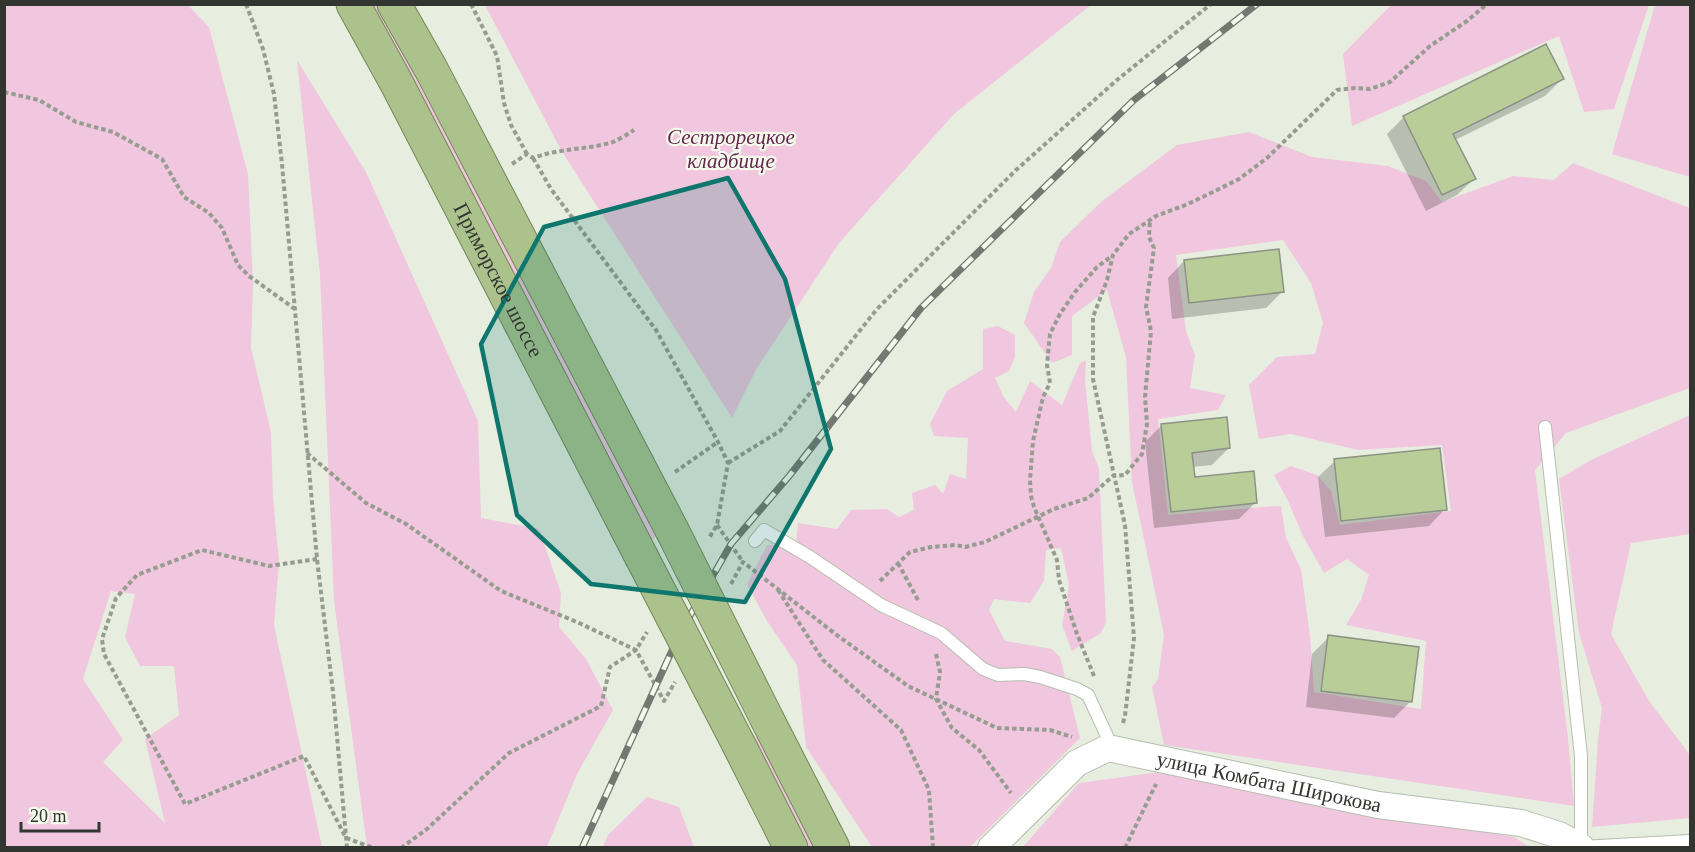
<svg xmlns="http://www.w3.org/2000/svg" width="1695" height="852" font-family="'Times New Roman',serif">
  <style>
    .green { fill: #f0c7de; fill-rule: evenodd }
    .shadow { fill: #0003 }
    .building { fill: #b8cd98; stroke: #8c9285; stroke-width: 1.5 }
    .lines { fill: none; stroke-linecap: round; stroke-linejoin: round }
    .service-casing { stroke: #b7bdaf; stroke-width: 14 }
    .minor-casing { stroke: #b7bdaf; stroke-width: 28 }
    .trunk-casing { stroke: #758659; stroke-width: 35 }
    .path { stroke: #979c91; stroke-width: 4; stroke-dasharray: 4.5 3; stroke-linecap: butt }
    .service { stroke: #fff; stroke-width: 12 }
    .minor { stroke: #fff; stroke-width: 26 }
    .trunk { stroke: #acc28c; stroke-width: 33 }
    .rail-casing { stroke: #747870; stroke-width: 7 }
    .rail { stroke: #f5fbec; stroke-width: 4.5; stroke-dasharray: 14; stroke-linecap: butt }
    .trunk-bridge-casing { stroke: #758659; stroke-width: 35; stroke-linecap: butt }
    .trunk-bridge { stroke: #acc28c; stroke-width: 33 }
    .marked { fill: #0f766e; fill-opacity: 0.2; stroke: #0f766e; stroke-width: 4.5; stroke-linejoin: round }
    .labels { text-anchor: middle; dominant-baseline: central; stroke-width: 4.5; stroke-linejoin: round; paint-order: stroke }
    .park-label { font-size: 21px; font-style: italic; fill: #64254e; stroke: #f5fbec }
    .street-label { font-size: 21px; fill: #333530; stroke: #f5fbec }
  </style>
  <rect width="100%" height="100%" fill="#e7eedf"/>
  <path class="green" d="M5,4L188,5L209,27L248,174L253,283L251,348L271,432L273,497L279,562L274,625L322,847H5ZM111,591L135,594L125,637L140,666H174L179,715L145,739L165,823L103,762L123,740L83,679Z
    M1392,4H1649V5L1614,109L1584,112L1559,36L1352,126L1343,54Z
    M367,5H377L416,73L659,535L650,541Z
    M485,5H1091L954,114L839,243L757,368L732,418L561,150Z
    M1655,5H1690V177L1612,154Z
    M297,60L366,172L478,421L481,518L539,529L561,593L559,627L586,659L613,710L577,774L547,847H367L334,601L320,275Z
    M1249,132L1312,157L1388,166L1426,181L1442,202L1513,176L1554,180L1573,163L1690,208V388L1566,433L1535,470L1568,738L1574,806L1164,745L1152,687L1158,679L1164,635L1132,482L1126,357L1107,290L1072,316V355L1052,363L1024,323L1034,292L1051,268L1060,242L1102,201L1177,145ZM1283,240L1311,283L1323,323L1315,354L1277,357L1249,385L1259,439L1291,434L1358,450L1442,445L1451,511L1340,525L1331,491L1317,475L1291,466L1274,475L1288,501L1303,536L1324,573L1347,559L1369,575L1361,600L1346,625L1426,641L1421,709L1314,692L1310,636L1301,569L1286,538L1281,506L1262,507L1168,515L1158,419L1218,410L1226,395L1190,388L1195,355L1186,331L1176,255Z
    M998,326L1015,335V357L1009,371L995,378L1003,396L1016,412L1030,381L1062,405L1080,363L1086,360L1085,380L1092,451L1099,469L1106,622L1101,633L1072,651L1062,625L1069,585L1061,548L1046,550L1044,581L1030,603L994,599L989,610L1005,641L1052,649L1060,657L1080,738L970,847H872L806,747L797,665L767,621L747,584L767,545L796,544L798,523L837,529L851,510L887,509L899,517L914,510L912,493L935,485L943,494L950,474L966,479L968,438L934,436L930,424L947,391L983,369V329Z
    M1690,415V534L1631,543L1611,634L1649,701L1690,755V818L1592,827L1598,740L1602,708L1579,633L1559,479L1591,460Z
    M759,735L820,847H808L752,741Z
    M1159,772L1514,837L1529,847L1022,848L1079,783Z
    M647,797L679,807L694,847H603L608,835Z"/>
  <path class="shadow" d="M1562,79L1545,96L1455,140L1474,179L1457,195L1426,211L1387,134L1404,117Z
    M1184,261L1283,291L1266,308L1172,319L1168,278Z
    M1162,425L1229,448L1212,465L1192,467L1193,479L1255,503L1239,519L1154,528L1145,442Z
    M1335,461L1445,509L1429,526L1325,537L1318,477Z
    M1329,637L1410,702L1394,718L1306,707L1312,654Z"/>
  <path class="building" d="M1546,44L1564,79L1453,134L1476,179L1442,195L1403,116Z
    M1279,249L1284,292L1189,303L1184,260Z
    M1227,417L1230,448L1192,453L1195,477L1254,471L1257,503L1171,512L1161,424Z
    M1440,448L1447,510L1341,521L1334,459Z
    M1328,635L1419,647L1412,702L1321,691Z"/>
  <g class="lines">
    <g class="service-casing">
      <path id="service" d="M1545,427L1581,756V846
        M755,541L764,530L810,557L881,605L941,633L983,669L998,675L1024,674L1040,677L1077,689L1088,695L1113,749
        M1581,847L1690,841"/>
    </g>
    <g class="minor-casing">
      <g id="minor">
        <path id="s1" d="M991,848L1077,763L1108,748L1378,805L1521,823L1559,835L1581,847"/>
      </g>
    </g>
    <g class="trunk-casing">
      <g id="trunk">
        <path id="s2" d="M353,4L396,82L641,556"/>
        <path d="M394,4L431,69L672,530"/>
        <path d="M768,721L833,848"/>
        <path d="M739,745L791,848"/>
      </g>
    </g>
    <path class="path" d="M246,4L263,49L274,94L282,164L317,559L333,692L347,848
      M471,4L497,56L504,103L511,125L527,154
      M4,92L39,100L76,122L113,132L162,159L184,197L209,213L222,228L238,265L249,276L295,309
      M533,158L551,189L656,330L718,442L728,463L717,525L709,538
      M512,164L527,154L533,158C559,148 587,150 613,142C620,139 628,134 634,130
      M307,453L366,503L406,524L501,591L577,622L636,650L647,632
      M728,463L780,431L877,309L1016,170L1117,80L1211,4
      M675,472L718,442
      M717,525L743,562
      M317,559L269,566L202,550L137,575L116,598L102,639L104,654L185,804L304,756L346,838L374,848
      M898,563L919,602
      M880,581L910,552L931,547L956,545L965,547L985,542L1054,509L1088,498L1113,476L1125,475L1142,454L1147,424L1145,397L1151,331L1146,307L1154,248L1149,237L1150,221
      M731,584L743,562L838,636L908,686L997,728L1050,730L1072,737
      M778,590L823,660L901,730L929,790L933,848
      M936,654L940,672L936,699L952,728L979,750L1011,793
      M1094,676L1077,634L1059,580L1057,560L1034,507L1031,496L1030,480L1033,441L1043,397L1050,383L1047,365L1050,334L1060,314L1075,292L1097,267L1112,256
      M1123,723L1125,716L1134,638L1125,525L1093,379V317L1107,280L1113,255L1129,234L1156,216L1188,204L1221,188L1239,179L1267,158L1337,90L1355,88L1370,89L1390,82L1430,46L1467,21L1487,4
      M401,848L427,829L509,753L601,706L610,667L636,650L664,701L675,682
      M1125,848L1156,784"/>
    <use href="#service" class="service"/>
    <use href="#minor" class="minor"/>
    <use href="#trunk" class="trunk"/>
    <g class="rail-casing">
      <path id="rail" d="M582,848L680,633L731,544L790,475L921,308L1134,100L1257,4"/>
    </g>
    <use href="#rail" class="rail"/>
    <g class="trunk-bridge-casing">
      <path id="trunk-bridge" d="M672,530L768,721
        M641,556L739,745"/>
    </g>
    <use href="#trunk-bridge" class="trunk-bridge"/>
  </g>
  <path class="marked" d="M728,178L785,279L831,449L745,602L591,584L517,515L481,344L544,227Z"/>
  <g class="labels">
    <g class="park-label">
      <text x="731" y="137">Сестрорецкое<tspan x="731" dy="24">кладбище</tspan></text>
    </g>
    <g class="street-label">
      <text stroke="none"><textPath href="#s2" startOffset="312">Приморское шоссе</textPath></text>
      <text stroke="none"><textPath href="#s1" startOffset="320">улица Комбата Широкова</textPath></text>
    </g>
  </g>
  <rect width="1695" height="852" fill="none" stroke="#333530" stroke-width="12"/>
  <path d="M21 822v9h78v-9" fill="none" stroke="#333530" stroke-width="3"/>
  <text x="30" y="822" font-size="18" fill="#333530" stroke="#f5fbec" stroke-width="4.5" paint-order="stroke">20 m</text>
</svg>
